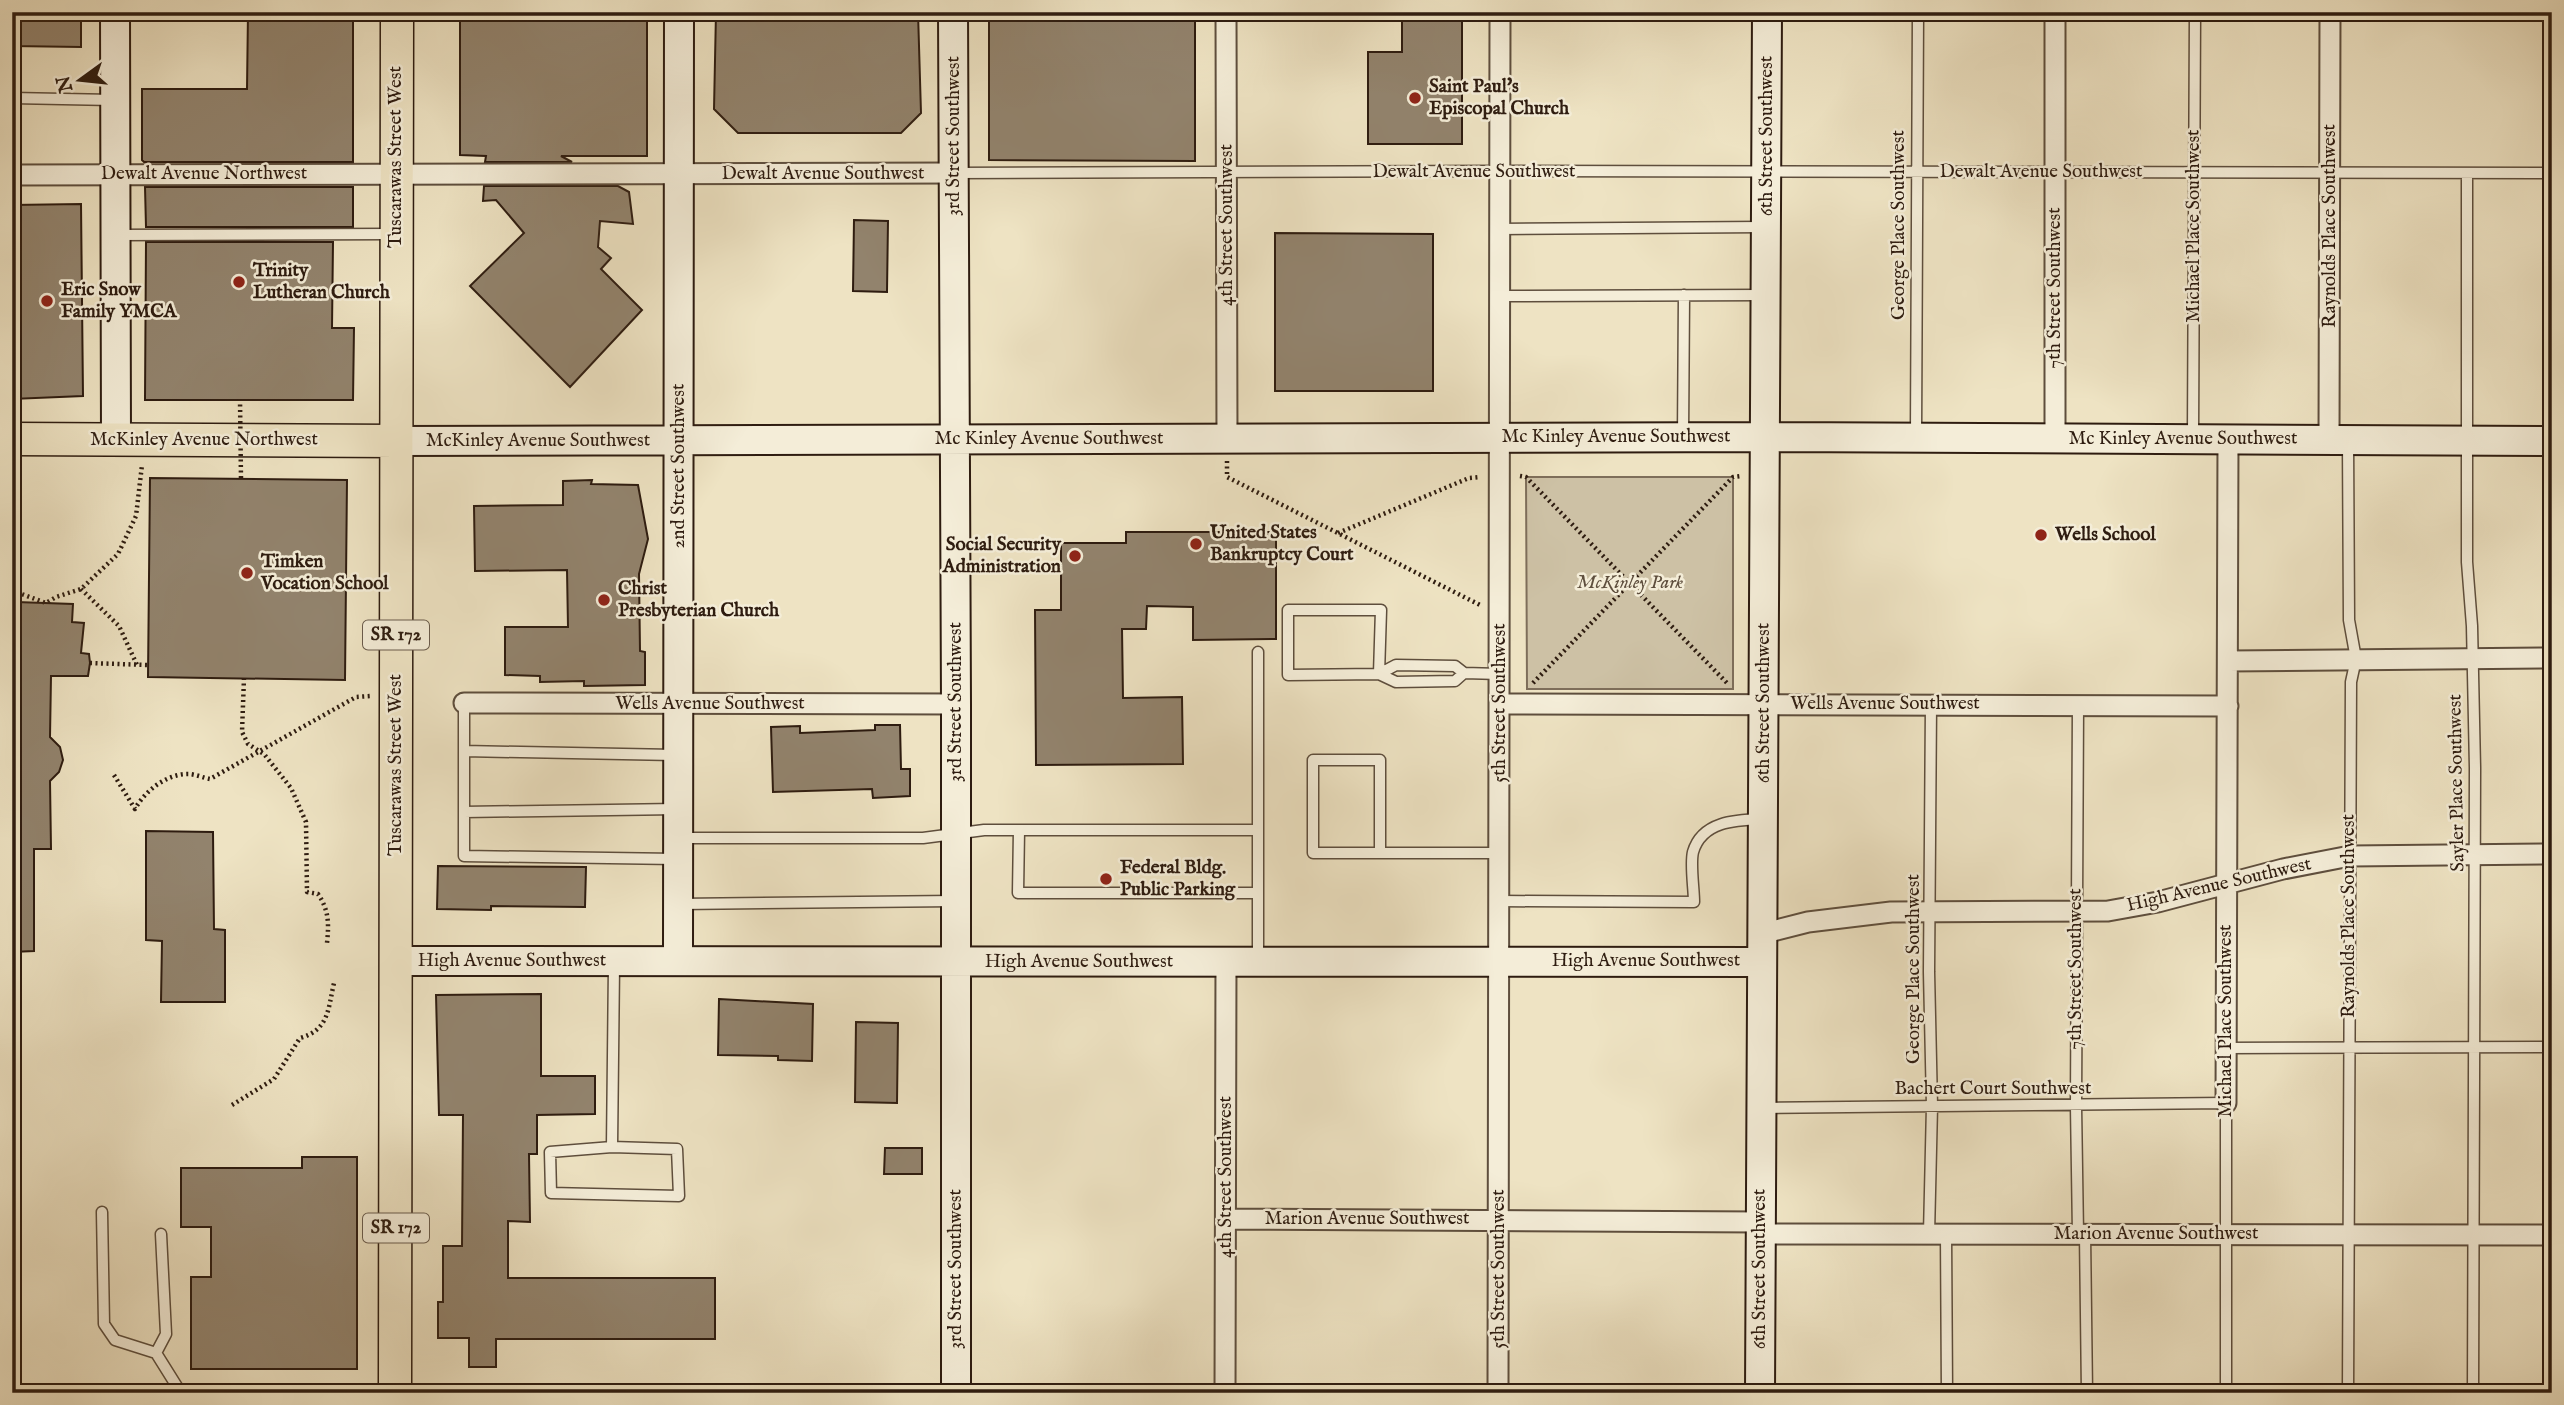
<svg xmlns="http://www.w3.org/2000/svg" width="2564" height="1405" font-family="'IM FELL English',serif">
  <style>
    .green { fill: #cdc1a5; stroke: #7e6e5a; stroke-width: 2 }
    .building { fill: #92836d; stroke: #2e1c10; stroke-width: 2 }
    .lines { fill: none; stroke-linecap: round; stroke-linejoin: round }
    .lane-casing { stroke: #5e4e3d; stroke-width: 13 }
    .street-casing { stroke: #5e4e3d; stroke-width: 23 }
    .secondary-casing { stroke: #2e1c10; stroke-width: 32 }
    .primary-casing { stroke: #2e1c10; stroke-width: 35 }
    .path { stroke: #2e1c10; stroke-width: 4.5; stroke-dasharray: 2 3.5; stroke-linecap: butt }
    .lane { stroke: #f4edd8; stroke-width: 10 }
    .street { stroke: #f4edd8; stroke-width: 19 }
    .secondary { stroke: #f4edd8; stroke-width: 28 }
    .primary { stroke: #eee3c3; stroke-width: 32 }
    .path-bridge { stroke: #2e1c10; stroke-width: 4.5; stroke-dasharray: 2 3.5; stroke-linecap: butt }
    .poi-dot { fill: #8f2418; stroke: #f4edd8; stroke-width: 2.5 }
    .labels { text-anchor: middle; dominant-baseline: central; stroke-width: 5; stroke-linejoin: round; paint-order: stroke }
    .shield { fill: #f4edd8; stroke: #695b4c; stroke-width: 2 }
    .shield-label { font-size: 18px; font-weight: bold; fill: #2e1c10 }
    .poi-label { font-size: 19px; font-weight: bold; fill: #2e1c10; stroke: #f4edd8; text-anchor: start }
    .street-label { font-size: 19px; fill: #2e1c10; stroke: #f4edd8 }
    .park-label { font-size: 19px; font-style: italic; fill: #5e4e3d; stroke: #f4edd8 }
  </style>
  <rect width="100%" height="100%" fill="#eee3c3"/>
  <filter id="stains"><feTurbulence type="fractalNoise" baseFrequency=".00286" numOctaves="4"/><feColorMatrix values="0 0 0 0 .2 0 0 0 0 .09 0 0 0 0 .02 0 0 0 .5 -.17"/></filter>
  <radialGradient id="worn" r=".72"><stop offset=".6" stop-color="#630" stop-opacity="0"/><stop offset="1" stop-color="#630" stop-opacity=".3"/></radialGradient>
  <path class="green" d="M1526,477H1733V689H1527Z"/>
  <path class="building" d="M12,12H81V47L12,46Z
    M248,12H353V162H144L142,160V89H247Z
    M460,12H647V156H561L572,162H485L486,156L460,155Z
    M716,12H918L921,113L901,133H738L714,109Z
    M989,12H1195V161L989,160Z
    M1402,12H1462V144H1368V52H1402Z
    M484,186H618L629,192L633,224L600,221L598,247L611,258L601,269L642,310L570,387L470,286L524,233L496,200L483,201Z
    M145,187H353V227H146Z
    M81,204L83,396L12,399V205Z
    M854,220L888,221L887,292L853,291Z
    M1275,233L1433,234V391H1275Z
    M146,242H333L332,328H354L353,400H145Z
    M150,478L347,480L345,680L148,677Z
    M592,480L591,484L638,485L648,539L639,574L640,651L645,652V685L584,686V681L540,682V676L505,675V627H568L567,570L475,571L474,506L563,505V481Z
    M1126,532H1276V639L1193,640V607L1147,606L1146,629H1122L1123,698L1182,697L1183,764L1036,765L1035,610H1061V543H1126Z
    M16,602L73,604L72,622L84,623L81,653L89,654L90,663L88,676H51L50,737L60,747L63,760L59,772L50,781L51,849H34V951L12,952V622Z
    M875,725H900L901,769H910V796L873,798L872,789L773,792L771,727L800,726V733L875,730Z
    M146,831L213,832L214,929L225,930V1002H161L162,941L146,940Z
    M438,866L586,867L585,907L491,906V910L437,909Z
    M541,994V1076H595V1114L537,1115V1154H529L530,1222L508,1221V1278H715V1339H496V1367H469V1338H438V1302H443V1246H462L463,1115H439L436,995Z
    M719,999L813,1004L812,1061L778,1060V1056L718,1055Z
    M856,1022L898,1023L897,1103L855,1102Z
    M885,1148H922V1174H884Z
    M302,1157H357V1369H191V1277H211V1227H181V1168H302Z"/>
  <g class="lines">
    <g class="lane-casing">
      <path id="lane" d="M12,98L113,100
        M954,173L1499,171L2552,173
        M2467,173V562L2472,626L2475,768L2473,1393
        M1499,229L1763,227
        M116,235L392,234
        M1499,296L1762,295
        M1916,435L1918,12
        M2193,435L2195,12
        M1683,437L1684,295
        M1379,674L1381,610H1288V675L1379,674L1396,682L1455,681L1464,673
        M1379,674L1396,665L1455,666L1464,673L1500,674
        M464,703V856L676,859
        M2078,705L2076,1106L2078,1234
        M464,751L674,755
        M464,812L677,809
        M1019,830L1018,893H1257
        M1258,830V652
        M679,838H923L984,830H1258V960
        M1380,853V760H1313V853H1500
        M1500,901L1694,902C1694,889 1690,864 1693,852C1702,821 1736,820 1762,819
        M680,904L955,901
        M2226,1048L2552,1047
        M1765,1108L2226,1103V1393
        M612,1147L550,1152L551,1193L679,1196L677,1149L612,1147L614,965
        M102,1212L104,1324L115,1340L156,1353L181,1393
        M1929,1234L1932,1106L1929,972L1931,704
        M1946,1234L1947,1393
        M2085,1234L2087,1393
        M156,1353L166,1334L161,1234
        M2348,1393L2351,682L2356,659L2349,620L2348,441"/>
    </g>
    <g class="street-casing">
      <path id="street" d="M1226,12L1227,438
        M12,175L954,173
        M2055,439V12
        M2329,440L2330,12
        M2228,661L2552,658
        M464,703L956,704
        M1500,704L2228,706
        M1761,934L1808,922L1891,912L2108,911L2158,902L2283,869L2350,856L2552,854
        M2226,1103L2228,439
        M1226,1219L1761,1222
        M1761,1234L2552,1235
        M1225,1393L1226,961
        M1498,1393L1500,12"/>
    </g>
    <g class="secondary-casing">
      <path id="secondary" d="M115,12L116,439
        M953,12L956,704V1393
        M396,441L1766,437L2552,441
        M396,961L1761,962
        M678,961L679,12
        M1760,1393L1767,12"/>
    </g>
    <g class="primary-casing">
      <path id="primary" d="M12,439L396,441
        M395,1393L397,12"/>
    </g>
    <path class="path" d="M1227,461V477L1480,605
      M1520,476L1526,477L1728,684
      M1338,533L1469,478L1480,477
      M81,589L119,626L137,665
      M12,594L16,592L46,603L56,597L81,589L118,554L136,516L142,465
      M90,663L148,665
      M244,678L242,732L248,744L264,754L291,788L306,822L307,892L318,894C329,910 329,924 327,943
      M1533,683L1733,477L1741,476
      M114,775L135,809C145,791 166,774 188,774C195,774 204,778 210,779L356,697L371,696
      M232,1105L274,1079L300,1038C329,1030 328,1009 334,983"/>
    <use href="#lane" class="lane"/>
    <use href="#street" class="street"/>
    <use href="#secondary" class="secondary"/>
    <use href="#primary" class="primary"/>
    <path class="path-bridge" d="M240,399L241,479"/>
  </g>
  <g class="poi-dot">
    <circle cx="1415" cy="98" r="7"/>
    <circle cx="239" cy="282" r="7"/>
    <circle cx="47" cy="301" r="7"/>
    <circle cx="2041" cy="535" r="7"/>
    <circle cx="1196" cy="544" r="7"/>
    <circle cx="1075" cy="556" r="7"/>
    <circle cx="247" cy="573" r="7"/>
    <circle cx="604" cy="600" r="7"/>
    <circle cx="1106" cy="879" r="7"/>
  </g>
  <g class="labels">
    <g class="shield">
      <rect x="363" y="620.5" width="66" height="29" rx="5"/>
      <rect x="363" y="1213.5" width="66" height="29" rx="5"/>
    </g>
    <g class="shield-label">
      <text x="396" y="635">SR 172</text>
      <text x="396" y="1228">SR 172</text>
    </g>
    <g class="poi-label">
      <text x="1429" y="87">Saint Paul's<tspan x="1429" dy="22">Episcopal Church</tspan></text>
      <text x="253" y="271">Trinity<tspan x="253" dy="22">Lutheran Church</tspan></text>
      <text x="61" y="290">Eric Snow<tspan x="61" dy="22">Family YMCA</tspan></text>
      <text x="1210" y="533">United States<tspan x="1210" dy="22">Bankruptcy Court</tspan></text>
      <text x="2055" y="535">Wells School</text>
      <text x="1061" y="545" text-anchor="end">Social Security<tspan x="1061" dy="22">Administration</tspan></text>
      <text x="261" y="562">Timken<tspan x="261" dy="22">Vocation School</tspan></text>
      <text x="618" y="589">Christ<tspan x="618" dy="22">Presbyterian Church</tspan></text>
      <text x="1120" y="868">Federal Bldg.<tspan x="1120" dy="22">Public Parking</tspan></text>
    </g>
    <g class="street-label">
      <text transform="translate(954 136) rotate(-90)">3rd Street Southwest</text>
      <text transform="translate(1767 136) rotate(-90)">6th Street Southwest</text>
      <text transform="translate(396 157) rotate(-90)">Tuscarawas Street West</text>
      <text x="1474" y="172">Dewalt Avenue Southwest</text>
      <text x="2041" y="172">Dewalt Avenue Southwest</text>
      <text x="204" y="174">Dewalt Avenue Northwest</text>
      <text x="823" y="174">Dewalt Avenue Southwest</text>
      <text transform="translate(1227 225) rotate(-90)">4th Street Southwest</text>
      <text transform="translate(1899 225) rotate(-90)">George Place Southwest</text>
      <text transform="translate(2194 226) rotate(-90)">Michael Place Southwest</text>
      <text transform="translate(2330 226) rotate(-90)">Raynolds Place Southwest</text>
      <text transform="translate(2055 288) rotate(-90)">7th Street Southwest</text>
      <text x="1616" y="437">Mc Kinley Avenue Southwest</text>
      <text x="1049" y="439">Mc Kinley Avenue Southwest</text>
      <text x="2183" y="439">Mc Kinley Avenue Southwest</text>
      <text x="204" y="440">McKinley Avenue Northwest</text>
      <text x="538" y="441">McKinley Avenue Southwest</text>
      <text transform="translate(679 466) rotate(-90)">2nd Street Southwest</text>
      <text transform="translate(956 702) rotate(-90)">3rd Street Southwest</text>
      <text transform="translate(1500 703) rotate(-90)">5th Street Southwest</text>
      <text transform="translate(1764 703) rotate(-90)">6th Street Southwest</text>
      <text x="710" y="704">Wells Avenue Southwest</text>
      <text x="1885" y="704">Wells Avenue Southwest</text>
      <text transform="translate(396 765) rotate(-90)">Tuscarawas Street West</text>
      <text transform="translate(2457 783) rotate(-91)">Sayler Place Southwest</text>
      <text transform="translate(2219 885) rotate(-13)">High Avenue Southwest</text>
      <text transform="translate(2349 916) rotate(-90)">Raynolds Place Southwest</text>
      <text x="512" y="961">High Avenue Southwest</text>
      <text x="1646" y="961">High Avenue Southwest</text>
      <text x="1079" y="962">High Avenue Southwest</text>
      <text transform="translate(1914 969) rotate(-90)">George Place Southwest</text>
      <text transform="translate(2076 969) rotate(-90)">7th Street Southwest</text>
      <text transform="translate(2226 1021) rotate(-90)">Michael Place Southwest</text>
      <text x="1993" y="1089">Bachert Court Southwest</text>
      <text transform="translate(1226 1177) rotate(-90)">4th Street Southwest</text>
      <text x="1367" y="1219">Marion Avenue Southwest</text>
      <text x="2156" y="1234">Marion Avenue Southwest</text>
      <text transform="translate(956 1269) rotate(-90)">3rd Street Southwest</text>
      <text transform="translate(1499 1269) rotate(-90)">5th Street Southwest</text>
      <text transform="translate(1760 1269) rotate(-90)">6th Street Southwest</text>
    </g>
    <g class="park-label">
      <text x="1630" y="583">McKinley Park</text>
    </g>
  </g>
  <rect width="2564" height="1405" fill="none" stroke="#eee3c3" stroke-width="42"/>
  <rect x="14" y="14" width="2536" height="1377" fill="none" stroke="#2e1c10" stroke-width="3.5"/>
  <rect x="21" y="21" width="2522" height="1363" fill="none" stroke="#2e1c10" stroke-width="2"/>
  <g transform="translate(80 80) rotate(255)" stroke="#f4edd8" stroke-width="5" paint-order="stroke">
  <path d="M0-5L12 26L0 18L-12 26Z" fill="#2e1c10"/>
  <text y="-10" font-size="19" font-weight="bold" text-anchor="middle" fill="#2e1c10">N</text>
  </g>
  <rect width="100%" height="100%" filter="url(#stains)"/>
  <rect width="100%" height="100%" fill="url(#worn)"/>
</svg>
